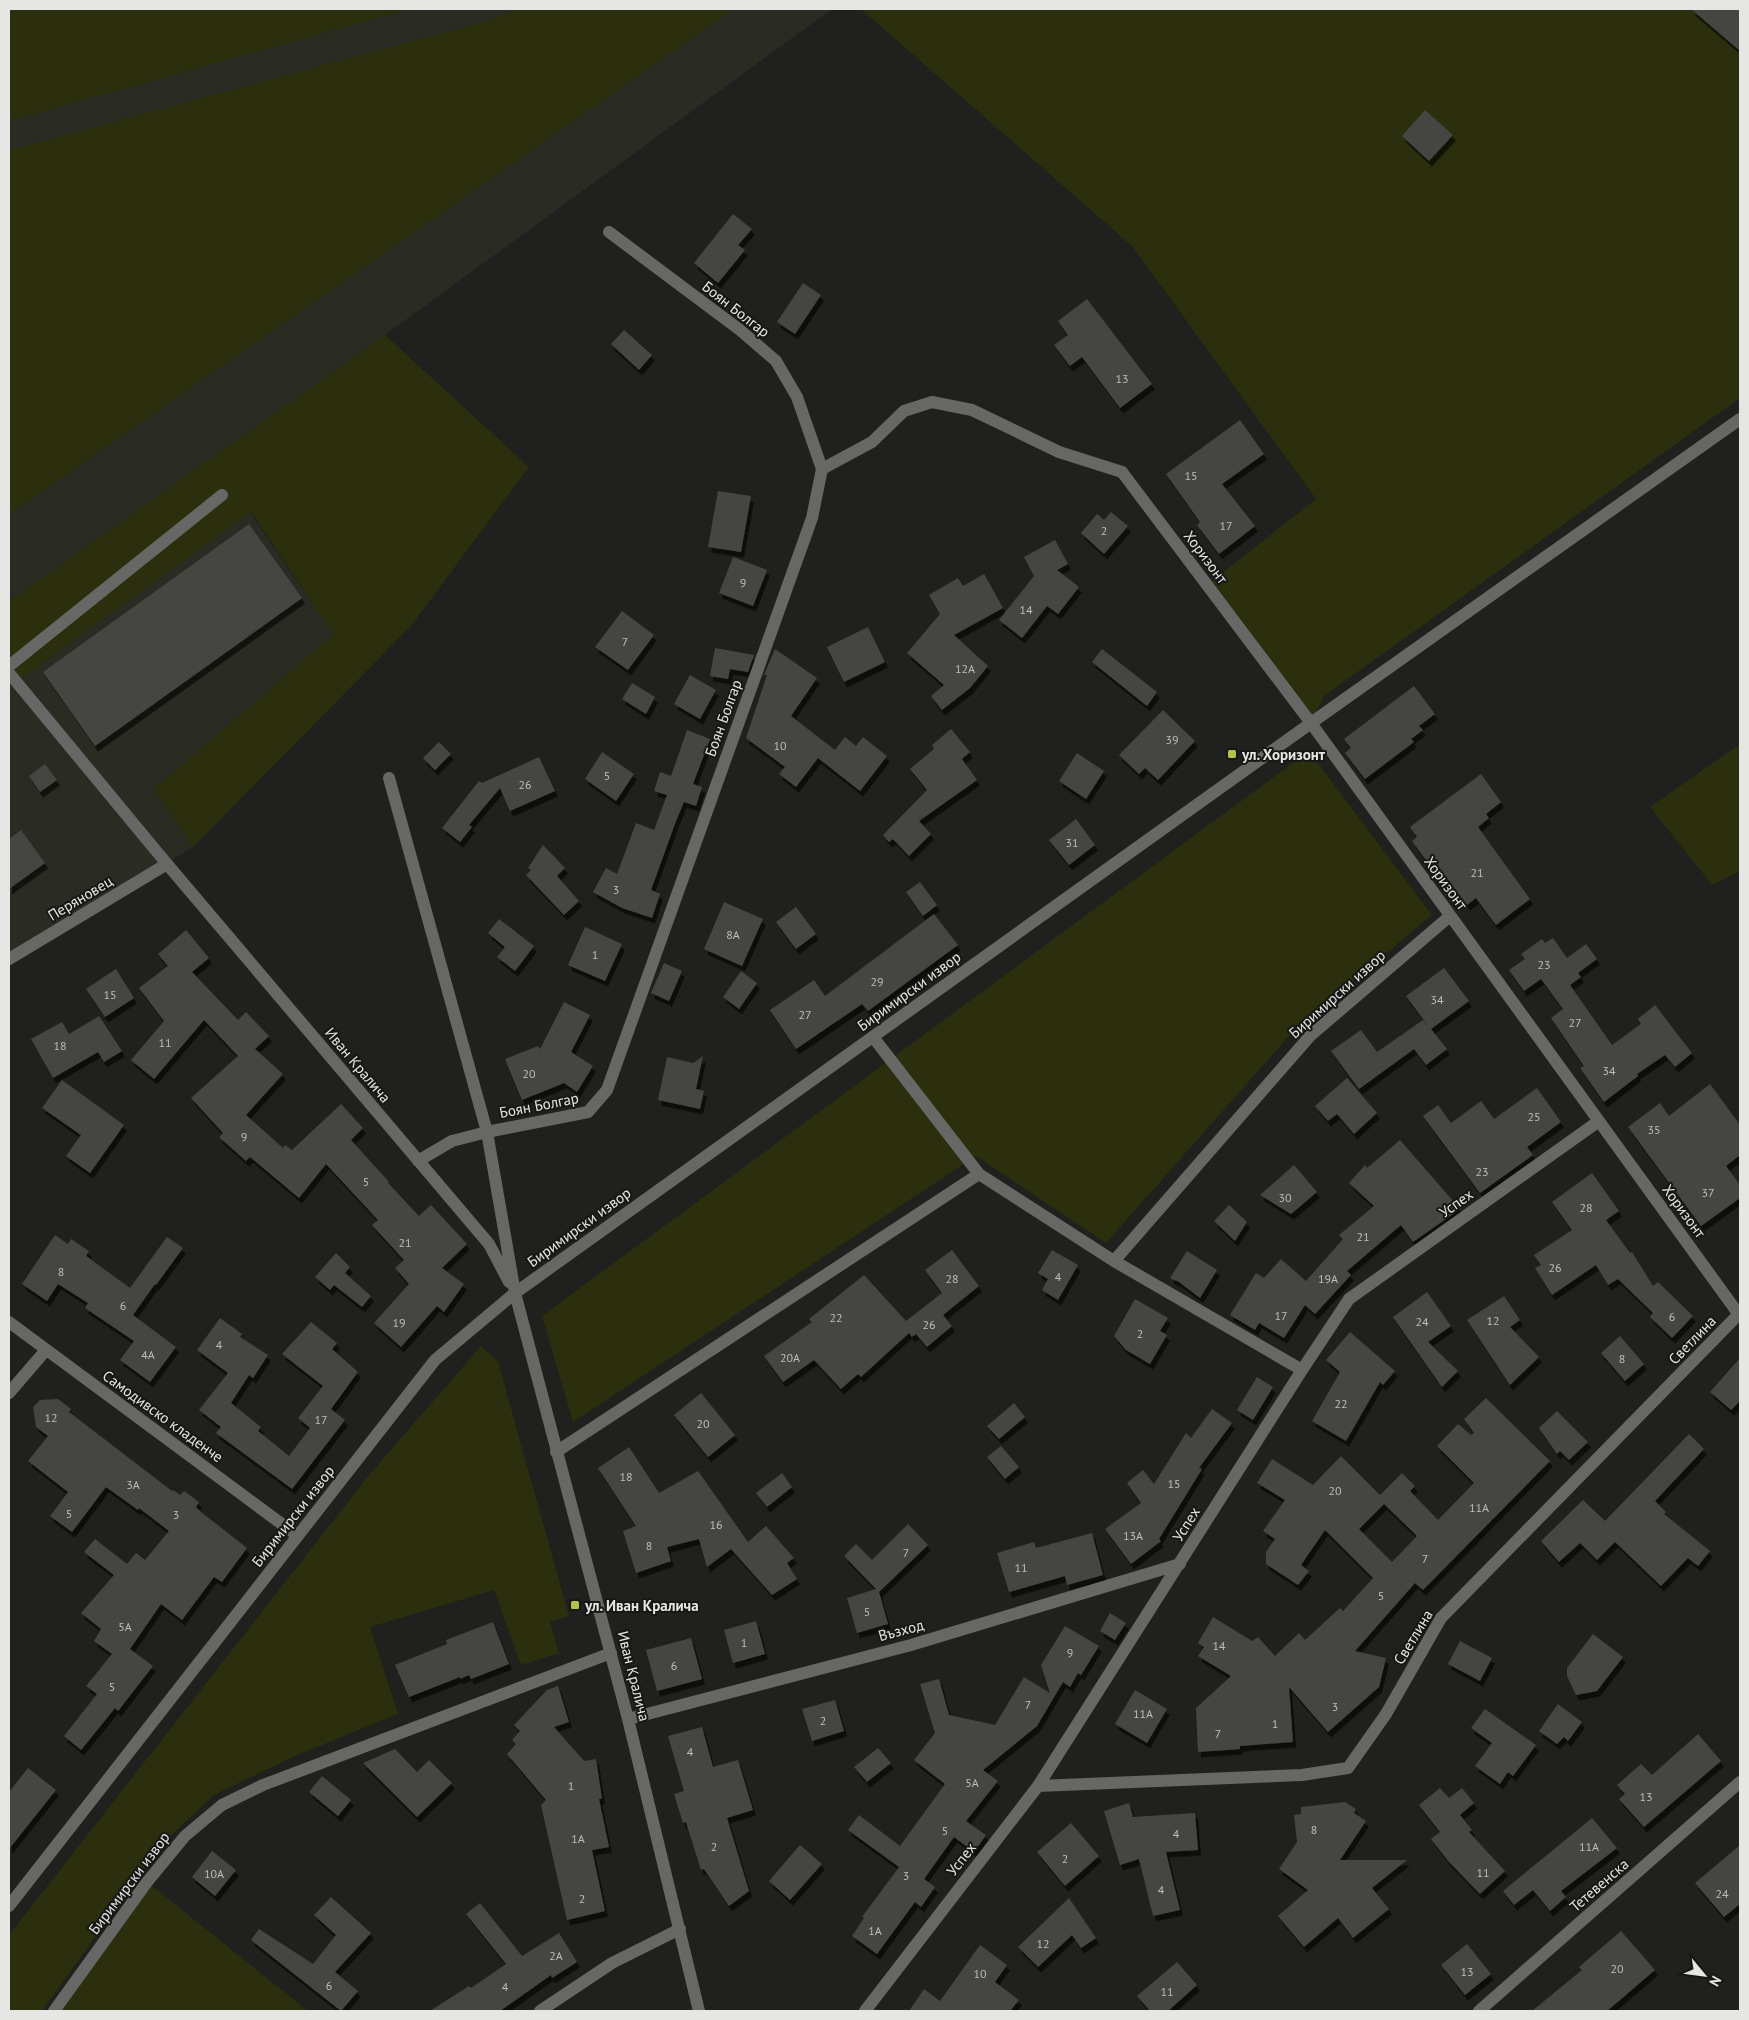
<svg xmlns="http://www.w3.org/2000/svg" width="1749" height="2020" font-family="'PT Sans',sans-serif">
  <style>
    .built { fill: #2a2b23 }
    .green { fill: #2b2f0d }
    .building { fill: #454543; fill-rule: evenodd; filter: url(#shadow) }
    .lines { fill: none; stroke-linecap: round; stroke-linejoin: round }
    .service { stroke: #676766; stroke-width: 12 }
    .minor { stroke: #676766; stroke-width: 12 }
    .poi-dot { fill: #b6c148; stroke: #171715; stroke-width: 2 }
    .labels { text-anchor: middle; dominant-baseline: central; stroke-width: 4; stroke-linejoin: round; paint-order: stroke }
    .number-label { font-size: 12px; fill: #bebebc }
    .street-label { font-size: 15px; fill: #e6e6e5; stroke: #171715 }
    .poi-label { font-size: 15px; font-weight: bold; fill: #e6e6e5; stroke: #171715; text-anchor: start }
  </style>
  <defs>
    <filter id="shadow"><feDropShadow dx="3" dy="5.5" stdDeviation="0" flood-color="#0009"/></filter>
  </defs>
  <rect width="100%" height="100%" fill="#20211e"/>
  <path class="built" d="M410,9H517L483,22L9,150V121Z
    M734,9H832L385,335L9,601V515Z
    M250,512L333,634L154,789L193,847L9,959V673L15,683Z"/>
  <path class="green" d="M9,9H410L9,121Z
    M517,9H734L9,515V150L483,22Z
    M861,9H1691L1740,51V398L1324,696L1311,723L1207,585L1316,499L1132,246Z
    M385,335L529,467L411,626L193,847L154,789L333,634L251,512L15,683L9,673V601Z
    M1740,744V871L1712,885L1650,807Z
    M1309,751L1432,915L1296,1028L1106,1243L976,1156L573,1422L542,1316Z
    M481,1346L498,1362L569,1616L550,1622L559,1653L521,1665L494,1590L370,1627L398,1714L295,1756L214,1795L162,1844L42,2011H9V1935L369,1475Z
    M147,1882L308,2011H54Z"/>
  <path class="building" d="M1691,9H1740V51Z
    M1425,110L1453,135L1429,161L1402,136Z
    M733,214L752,229L738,245L745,250L718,283L694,263Z
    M803,283L821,295L795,334L777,322Z
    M1087,299L1152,384L1120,408L1082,357L1070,366L1054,345L1068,335L1058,321Z
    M624,330L652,355L639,370L611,344Z
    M1240,420L1264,454L1222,484L1255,526L1219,554L1197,525L1200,522L1166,474Z
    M718,491L751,496L741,552L708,547Z
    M1111,512L1128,526L1104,554L1081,533L1097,514L1104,520Z
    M249,524L302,598L95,746L43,672Z
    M1055,540L1068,564L1057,570L1079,587L1058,614L1047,606L1022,638L999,620L1034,576L1024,557Z
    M733,557L767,570L753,606L719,593Z
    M984,574L1003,608L954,635L988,666L970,688L942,710L931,696L944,685L907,653L940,614L929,595L958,578L963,586Z
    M622,611L654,635L628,670L595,647Z
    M868,627L885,662L844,682L827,647Z
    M715,648L754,655L748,672L730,669L728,679L710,676Z
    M775,649L817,678L791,716L835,750L845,737L856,746L863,737L887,756L860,791L818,758L796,787L779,774L785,767L746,738L767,675H764Z
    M1102,649L1157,692L1147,706L1092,662Z
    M690,675L716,690L700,719L674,704Z
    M632,683L655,697L646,714L622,699Z
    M1414,686L1435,714L1419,726L1423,730L1411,739L1414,742L1365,779L1345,753L1351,748L1344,739Z
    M1163,710L1195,741L1158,780L1145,768L1139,774L1119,755Z
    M951,729L970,752L962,759L977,780L919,821L931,834L909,856L893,839L889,842L883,835L927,790L910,769L934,749L932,745Z
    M687,730L710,739L693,784L702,787L696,806L684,802L676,821L651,890L660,894L652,918L622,908L593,892L606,868L617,874L636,823L654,830L667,795L654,791L660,772L671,776Z
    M439,742L451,754L435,770L423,758Z
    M602,752L634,774L616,801L585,779Z
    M1077,753L1104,771L1086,799L1059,781Z
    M539,757L555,791L510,811L500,788L469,825L472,827L460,842L442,828L479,781L482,783Z
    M45,764L57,780L40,792L29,776Z
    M1481,774L1501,802L1486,814L1489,818L1478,827L1530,899L1496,925L1476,898L1467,905L1436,864L1431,867L1412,841L1417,837L1410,827Z
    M1076,819L1095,845L1069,865L1049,840Z
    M21,830L45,863L9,889V839Z
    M543,845L565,868L557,876L579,901L564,915L526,875L531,870L528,868Z
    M920,882L937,905L923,916L906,892Z
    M724,902L763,919L742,966L704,949Z
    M796,907L816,934L796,949L776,922Z
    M934,914L958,945L868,1011L862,1004L796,1049L770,1010L814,980L825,996Z
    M499,919L534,946L515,971L497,957L505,947L488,933Z
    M585,927L622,944L605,981L568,965Z
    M186,930L209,958L192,972L238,1020L246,1012L269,1036L255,1049L283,1074L246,1115L283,1148L285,1145L292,1150L341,1104L363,1128L351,1140L389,1182L388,1183L419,1216L431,1205L467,1244L442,1268L464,1284L444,1312L437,1306L401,1347L374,1323L409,1284L395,1268L404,1260L372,1225L378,1220L326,1164L299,1198L250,1157L246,1161L219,1137L223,1133L191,1098L238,1056L204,1020L154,1079L131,1060L164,1021L139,988L168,966L158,954Z
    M1553,938L1567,958L1586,944L1597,959L1578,973L1581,977L1570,985L1612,1045L1641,1024L1638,1019L1655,1005L1692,1053L1675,1067L1665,1055L1637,1074L1638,1076L1604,1102L1580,1068L1584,1066L1551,1018L1563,1009L1541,979L1524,991L1509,970L1525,959L1521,954L1542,939L1545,943Z
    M664,963L682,971L669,1001L651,993Z
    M1444,968L1469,1001L1431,1029L1447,1049L1426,1065L1414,1049L1359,1089L1331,1051L1361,1030L1377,1052L1423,1020L1429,1027L1406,996Z
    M116,969L134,998L105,1017L86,989Z
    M741,971L757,983L739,1009L723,997Z
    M564,1002L590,1015L571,1052L593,1066L577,1092L564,1083L522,1100L505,1059L538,1046L540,1049Z
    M99,1016L122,1051L104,1062L98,1052L53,1078L31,1039L62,1022L69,1034Z
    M703,1056L696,1089L704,1091L700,1109L658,1100L667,1057L693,1063Z
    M1347,1078L1377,1113L1354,1134L1337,1114L1328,1121L1315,1106Z
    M62,1080L124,1125L90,1173L66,1156L81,1135L42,1108Z
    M1710,1084L1740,1125V1155L1726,1166L1740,1185V1198L1701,1226L1628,1127L1660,1103L1669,1116Z
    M1537,1088L1561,1122L1527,1147L1533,1155L1480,1193L1423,1116L1438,1105L1451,1123L1481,1101L1494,1119Z
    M1400,1140L1460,1209L1413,1242L1401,1225L1347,1271L1351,1275L1315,1314L1305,1305L1284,1338L1259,1323L1255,1330L1230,1315L1256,1273L1264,1278L1281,1259L1306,1281L1343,1239L1339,1235L1374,1206L1349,1183L1365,1165L1367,1168Z
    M1294,1165L1317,1192L1291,1214L1260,1195Z
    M1592,1173L1619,1211L1606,1220L1630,1253L1632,1252L1653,1286L1658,1282L1693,1316L1672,1338L1650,1317L1653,1313L1618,1279L1608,1285L1596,1265L1552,1295L1535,1268L1541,1265L1534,1255L1572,1230L1552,1202Z
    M1229,1205L1247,1222L1235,1241L1214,1221Z
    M55,1235L68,1244L71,1239L89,1251L86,1256L130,1288L167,1237L183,1248L156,1285L155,1284L133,1315L176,1347L150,1382L120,1360L134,1341L85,1308L88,1303L58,1284L47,1301L22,1284Z
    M952,1250L979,1286L943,1315L952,1326L927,1347L916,1334L912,1337L909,1333L861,1377L858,1374L841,1389L814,1360L783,1382L764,1356L812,1322L809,1319L864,1275L906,1321L942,1293L925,1270Z
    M1052,1250L1078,1265L1058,1300L1042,1290L1048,1279L1038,1273Z
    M1187,1251L1217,1270L1200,1298L1179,1282L1170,1278Z
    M336,1253L350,1267L345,1273L371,1296L362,1307L334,1285L330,1290L315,1277Z
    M1427,1292L1451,1326L1428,1342L1458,1371L1442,1387L1393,1317Z
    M1504,1296L1520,1320L1510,1327L1539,1357L1510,1385L1467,1320Z
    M1135,1299L1168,1318L1160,1331L1167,1335L1150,1364L1126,1350L1114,1336Z
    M220,1318L242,1334L240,1337L268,1355L253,1378L249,1375L231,1403L261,1427L258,1431L289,1456L310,1428L298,1418L323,1386L282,1354L311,1322L337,1343L332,1349L358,1372L331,1409L345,1420L292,1489L216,1433L221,1427L199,1410L228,1373L197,1350Z
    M1350,1332L1395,1371L1383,1385L1380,1382L1346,1441L1312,1421L1340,1372L1326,1360Z
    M1620,1336L1644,1364L1625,1381L1601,1353Z
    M1740,1358V1401L1731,1410L1710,1392Z
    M1257,1377L1273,1387L1253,1420L1237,1410Z
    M701,1393L735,1435L708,1457L674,1415Z
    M1486,1398L1550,1461L1423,1590L1415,1583L1355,1651L1386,1658L1379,1687L1328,1732L1289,1687L1293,1742L1240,1746V1749L1198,1752L1196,1708L1231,1676L1198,1656L1204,1647L1198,1643L1213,1617L1252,1641L1258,1637L1275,1656L1299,1633L1305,1640L1340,1608L1343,1611L1373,1578L1325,1530L1301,1565L1309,1571L1298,1585L1266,1564V1552L1275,1539L1263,1531L1285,1500L1257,1483L1272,1459L1313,1485L1341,1456L1380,1495L1402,1473L1415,1486L1410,1491L1438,1520L1474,1483L1437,1446L1458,1424L1471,1435L1474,1433L1464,1419ZM1384,1504L1417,1536L1392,1562L1359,1529Z
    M58,1399L71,1409L69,1412L172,1491L173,1490L180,1495L184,1491L199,1502L196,1507L201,1512L247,1548L222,1582L214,1577L182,1620L161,1604L130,1649L153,1666L118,1711L115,1708L81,1750L64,1736L97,1694L86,1686L112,1654L94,1641L101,1629L81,1613L114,1575L84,1552L95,1539L127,1564L136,1553L145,1560L169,1531L139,1508L138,1510L106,1487L72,1532L50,1516L68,1492L28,1461L48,1436L36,1427L33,1407L40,1400Z
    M1014,1403L1025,1417L999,1439L987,1426Z
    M1212,1409L1232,1423L1199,1468L1202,1469L1159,1539L1161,1541L1131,1564L1105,1529L1141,1503L1127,1483L1143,1470L1154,1484L1186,1433L1191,1438Z
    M1557,1411L1588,1442L1569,1460L1560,1451L1557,1454L1539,1428Z
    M1689,1434L1704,1449L1655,1501L1666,1512L1664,1514L1710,1551L1698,1566L1688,1558L1661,1586L1615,1542L1597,1560L1580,1543L1559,1562L1541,1541L1583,1500L1605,1521Z
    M1001,1446L1019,1467L1005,1479L987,1457Z
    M629,1447L659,1493L698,1471L748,1542L766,1526L794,1558L787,1563L797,1579L772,1595L731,1549L707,1567L699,1539L667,1547L671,1561L636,1573L623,1531L636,1526L598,1468Z
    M782,1473L792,1487L767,1507L756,1493Z
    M908,1524L928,1545L879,1592L888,1624L857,1633L847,1598L876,1589L844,1556L856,1544L872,1560Z
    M1092,1533L1103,1575L1067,1585L1065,1576L1009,1592L997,1553L1034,1542L1036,1548Z
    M1110,1613L1126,1623L1115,1640L1100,1631Z
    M756,1621L765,1654L733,1663L724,1630Z
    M493,1622L509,1664L471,1679L469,1675L460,1679V1677L409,1697L395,1665L447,1644L446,1640Z
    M1065,1626L1099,1646L1081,1675L1078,1673L1070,1687L1063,1682L1037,1726L983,1770L998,1781L966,1821L986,1835L974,1852L954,1837L924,1879L935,1887L921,1907L915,1902L877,1954L852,1936L864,1918L862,1917L899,1867L848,1830L859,1815L900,1846L945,1784L914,1760L935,1733L920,1684L939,1679L949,1715L995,1725L1024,1677L1050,1693L1041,1665Z
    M1593,1634L1623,1657L1597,1691L1576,1695L1567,1676V1668Z
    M691,1638L702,1679L657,1691L646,1650Z
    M1460,1641L1492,1658L1480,1681L1448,1664Z
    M558,1686L569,1722L554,1727L584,1761L596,1759L602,1799H599L609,1847L592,1850L605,1911L567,1920L541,1805L546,1800L507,1754L516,1744L512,1740L520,1731L514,1725L547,1690Z
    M1135,1690L1167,1709L1147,1743L1115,1724Z
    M835,1700L844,1731L812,1741L802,1709Z
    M1558,1704L1582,1722L1568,1741L1564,1737L1557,1744L1539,1731Z
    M1485,1709L1536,1745L1513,1776L1508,1772L1500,1784L1475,1766L1492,1743L1471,1728Z
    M702,1727L713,1767L738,1760L753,1810L727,1818L749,1891L729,1906L704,1869L701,1870L686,1822L683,1823L674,1794L684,1791L668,1736Z
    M1698,1734L1721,1761L1644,1827L1619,1799L1625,1794L1617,1785L1641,1764L1652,1775Z
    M878,1748L891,1763L867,1782L854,1767Z
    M395,1749L417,1772L429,1760L452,1783L417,1817L363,1763Z
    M28,1768L56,1790L9,1849V1792Z
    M322,1776L351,1800L338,1816L309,1792Z
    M1440,1788L1449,1798L1462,1788L1474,1803L1460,1815L1472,1830L1469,1832L1505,1871L1480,1894L1449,1862L1431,1839L1440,1832L1419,1805Z
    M1345,1802L1356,1809L1354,1813L1366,1821L1340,1860H1407L1372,1888L1389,1909L1353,1938L1338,1918L1304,1947L1278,1916L1308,1890L1279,1869L1297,1842L1294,1815L1301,1814V1807Z
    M1129,1803L1133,1817L1195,1813L1198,1850L1166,1852L1180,1910L1153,1916L1139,1859L1120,1865L1104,1811Z
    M1592,1818L1617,1848L1561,1891L1566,1897L1550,1911L1533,1890L1514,1905L1503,1891Z
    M1071,1823L1099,1856L1065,1886L1037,1852Z
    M800,1845L822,1864L790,1900L769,1881Z
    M1740,1845V1904L1724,1917L1695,1883Z
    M212,1851L236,1870L215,1896L192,1877Z
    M331,1897L371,1933L335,1972L358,1991L341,2011L251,1940L259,1929L313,1964L336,1935L314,1915Z
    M1069,1898L1096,1938L1081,1948L1072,1935L1038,1967L1018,1947Z
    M480,1903L522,1956L559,1933L577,1962L552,1978L551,1975L500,2011H430L469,1986L471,1988L506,1964L466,1914Z
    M1621,1931L1655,1970L1607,2011H1532L1582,1970L1579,1967Z
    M1467,1944L1491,1974L1465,1995L1441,1965Z
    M980,1945L1007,1965L995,1982L1019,2000L1010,2011H909L924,1989L940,2001Z
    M1177,1962L1197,1985L1168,2011H1150L1137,1996Z"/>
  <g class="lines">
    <path class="service" d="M822,469L872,442L904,411L932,402L972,410L1059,452L1122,472
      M9,666L222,495
      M9,673L167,864"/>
    <path class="minor" d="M1122,472L1311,723L1740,1316
      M389,778L487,1132L515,1293L628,1719L699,2011
      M9,959L167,864L489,1244L509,1282
      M873,1037L979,1174L1114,1261L1302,1370
      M418,1161L452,1141L487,1132L588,1112L607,1090L812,518L822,469L797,397L776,361L740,330L609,232
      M1114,1261L1310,1036L1450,916
      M9,1322L298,1536
      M9,1393L46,1350
      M556,1452L979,1174
      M628,1719L911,1645L1180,1564
      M1038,1786L1302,1775L1348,1768L1386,1714L1441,1618L1739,1314
      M9,1906L435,1360L515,1293L1311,723L1740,419
      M54,2011L147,1882L185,1836L222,1805L263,1785L611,1653
      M540,2011L612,1963L680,1929
      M865,2011L1038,1786L1302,1370L1349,1299L1599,1121
      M1479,2011L1740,1782"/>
  </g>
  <g class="poi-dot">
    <rect x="1227" y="749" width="10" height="10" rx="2.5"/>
    <rect x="570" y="1600" width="10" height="10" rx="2.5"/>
  </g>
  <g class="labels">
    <g class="number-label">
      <text x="1122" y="378">13</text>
      <text x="1191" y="475">15</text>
      <text x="1226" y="525">17</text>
      <text x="1104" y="530">2</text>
      <text x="743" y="582">9</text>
      <text x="1026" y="609">14</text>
      <text x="625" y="641">7</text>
      <text x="965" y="668">12А</text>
      <text x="1172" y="739">39</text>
      <text x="780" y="745">10</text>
      <text x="607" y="775">5</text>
      <text x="525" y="784">26</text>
      <text x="1072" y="842">31</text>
      <text x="1477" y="872">21</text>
      <text x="616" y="889">3</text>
      <text x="733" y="934">8А</text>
      <text x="595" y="954">1</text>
      <text x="1544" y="964">23</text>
      <text x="877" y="981">29</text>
      <text x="110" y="994">15</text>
      <text x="1437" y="999">34</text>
      <text x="805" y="1014">27</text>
      <text x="1575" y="1022">27</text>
      <text x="165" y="1042">11</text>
      <text x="60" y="1045">18</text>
      <text x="1609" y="1070">34</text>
      <text x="529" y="1073">20</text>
      <text x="1534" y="1116">25</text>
      <text x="1654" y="1129">35</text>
      <text x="244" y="1136">9</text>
      <text x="1482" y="1171">23</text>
      <text x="366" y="1181">5</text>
      <text x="1708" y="1192">37</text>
      <text x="1285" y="1197">30</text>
      <text x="1586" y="1207">28</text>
      <text x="1363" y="1236">21</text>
      <text x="405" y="1242">21</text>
      <text x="1555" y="1267">26</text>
      <text x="61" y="1271">8</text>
      <text x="1058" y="1276">4</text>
      <text x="952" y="1278">28</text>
      <text x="1328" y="1278">19А</text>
      <text x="123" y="1305">6</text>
      <text x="1281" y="1315">17</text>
      <text x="1672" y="1316">6</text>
      <text x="836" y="1317">22</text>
      <text x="1493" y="1320">12</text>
      <text x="1422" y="1321">24</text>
      <text x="399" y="1322">19</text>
      <text x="929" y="1324">26</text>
      <text x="1140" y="1333">2</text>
      <text x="219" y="1344">4</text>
      <text x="148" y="1354">4А</text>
      <text x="790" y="1357">20А</text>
      <text x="1622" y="1358">8</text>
      <text x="1341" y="1403">22</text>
      <text x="51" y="1417">12</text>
      <text x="321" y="1419">17</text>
      <text x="703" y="1423">20</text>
      <text x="626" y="1476">18</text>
      <text x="1174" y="1483">15</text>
      <text x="133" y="1484">3А</text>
      <text x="1335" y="1490">20</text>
      <text x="1479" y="1507">11А</text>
      <text x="69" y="1513">5</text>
      <text x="176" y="1514">3</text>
      <text x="716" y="1524">16</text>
      <text x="1133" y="1535">13А</text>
      <text x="649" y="1545">8</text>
      <text x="906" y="1552">7</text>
      <text x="1425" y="1558">7</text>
      <text x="1021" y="1567">11</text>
      <text x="1381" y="1595">5</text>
      <text x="867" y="1611">5</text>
      <text x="125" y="1626">5А</text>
      <text x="744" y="1642">1</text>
      <text x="1219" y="1645">14</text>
      <text x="1070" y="1652">9</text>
      <text x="674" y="1665">6</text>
      <text x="112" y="1686">5</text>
      <text x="1028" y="1704">7</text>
      <text x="1335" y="1706">3</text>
      <text x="1143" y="1713">11А</text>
      <text x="823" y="1720">2</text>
      <text x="1275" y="1723">1</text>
      <text x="1218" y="1733">7</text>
      <text x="690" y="1751">4</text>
      <text x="972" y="1782">5А</text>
      <text x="571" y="1785">1</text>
      <text x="1646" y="1796">13</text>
      <text x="1314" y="1829">8</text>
      <text x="945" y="1830">5</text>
      <text x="1176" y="1833">4</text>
      <text x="578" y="1838">1А</text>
      <text x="714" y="1846">2</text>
      <text x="1589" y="1846">11А</text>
      <text x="1065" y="1858">2</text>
      <text x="1483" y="1872">11</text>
      <text x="214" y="1873">10А</text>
      <text x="906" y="1875">3</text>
      <text x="1161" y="1889">4</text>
      <text x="1722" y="1893">24</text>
      <text x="582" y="1898">2</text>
      <text x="875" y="1930">1А</text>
      <text x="1043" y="1943">12</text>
      <text x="556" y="1955">2А</text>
      <text x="1617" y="1968">20</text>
      <text x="1467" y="1971">13</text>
      <text x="980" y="1973">10</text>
      <text x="329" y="1985">6</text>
      <text x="505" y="1986">4</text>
      <text x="1167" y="1991">11</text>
    </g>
    <g class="street-label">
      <text transform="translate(736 309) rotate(38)">Боян Болгар</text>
      <text transform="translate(1206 557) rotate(53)">Хоризонт</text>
      <text transform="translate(723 718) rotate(-70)">Боян Болгар</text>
      <text transform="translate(1446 883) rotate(54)">Хоризонт</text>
      <text transform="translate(80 898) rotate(-31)">Перяновец</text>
      <text transform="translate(909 991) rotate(-36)">Биримирски извор</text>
      <text transform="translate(1337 994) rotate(-42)">Биримирски извор</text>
      <text transform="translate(358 1065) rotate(50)">Иван Кралича</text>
      <text transform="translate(539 1105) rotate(-11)">Боян Болгар</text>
      <text transform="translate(1456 1203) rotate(-35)">Успех</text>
      <text transform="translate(1684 1211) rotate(54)">Хоризонт</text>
      <text transform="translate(579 1227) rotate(-36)">Биримирски извор</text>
      <text transform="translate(1692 1340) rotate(-46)">Светлина</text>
      <text transform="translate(163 1416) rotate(36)">Самодивско кладенче</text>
      <text transform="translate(293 1516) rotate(-52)">Биримирски извор</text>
      <text transform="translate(1186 1524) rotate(-58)">Успех</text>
      <text transform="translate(901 1630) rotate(-15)">Възход</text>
      <text transform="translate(1413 1637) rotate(-59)">Светлина</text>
      <text transform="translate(634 1676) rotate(76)">Иван Кралича</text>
      <text transform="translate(961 1859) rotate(-52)">Успех</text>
      <text transform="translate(129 1883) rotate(-53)">Биримирски извор</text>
      <text transform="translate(1599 1885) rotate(-41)">Тетевенска</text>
    </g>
    <g class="poi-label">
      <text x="1242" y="754">ул. Хоризонт</text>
      <text x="585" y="1605">ул. Иван Кралича</text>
    </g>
  </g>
  <rect width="1749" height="2020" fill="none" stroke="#e6e6e5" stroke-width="20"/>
  <g transform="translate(1704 1975) rotate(119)" stroke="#171715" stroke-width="4" paint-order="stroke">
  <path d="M0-4L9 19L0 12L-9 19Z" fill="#e6e6e5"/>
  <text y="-8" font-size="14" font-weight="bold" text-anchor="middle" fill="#e6e6e5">N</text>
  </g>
</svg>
